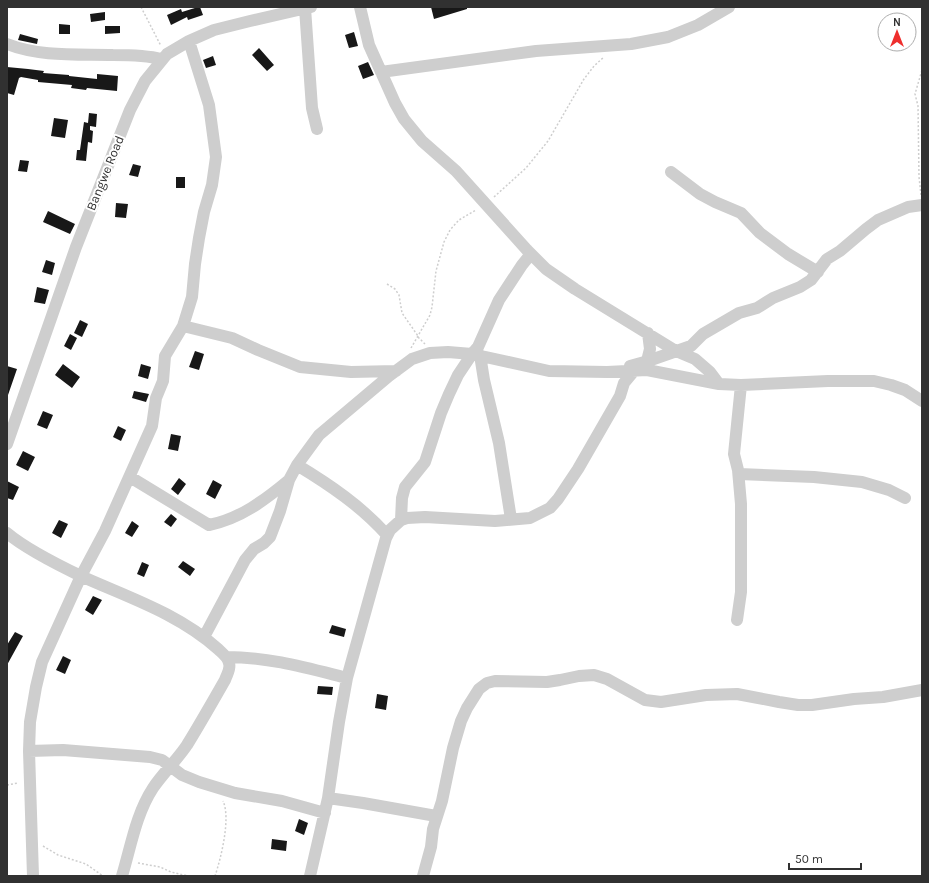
<svg xmlns="http://www.w3.org/2000/svg" width="929" height="883" font-family="Karla,sans-serif">
  <style>
    .building { fill: #181818 }
    .lines { fill: none; stroke-linecap: round; stroke-linejoin: round }
    .path { stroke: #cecece; stroke-width: 1.5; stroke-dasharray: 2 2; stroke-linecap: butt }
    .minor { stroke: #cecece; stroke-width: 12 }
    .labels { text-anchor: middle; dominant-baseline: central; stroke-width: 4; stroke-linejoin: round; paint-order: stroke }
    .street-label { font-size: 13px; fill: #313131; stroke: #fff }
  </style>
  <rect width="100%" height="100%" fill="#fff"/>
  <path class="building" d="M198,7H200L203,15L188,20L187,17L171,25L167,15L181,9L182,12Z
    M431,7H467V9L434,19Z
    M105,12V20L91,22L90,14Z
    M59,24L70,25V34H59Z
    M105,26H120V33L105,34Z
    M354,32L358,46L349,48L345,35Z
    M20,34L38,39L37,44L18,40Z
    M259,48L274,65L267,71L252,55Z
    M213,56L216,65L206,68L203,60Z
    M368,62L374,75L363,79L358,66Z
    M7,67L28,69L44,71L43,73L69,75V76L97,79V74L118,76L117,91L87,88L86,90L71,88L72,85L38,82V80L21,77L19,78L14,95L7,93Z
    M89,113L97,114L96,127L90,126V130L93,131L92,143L88,142L86,161L76,160L77,150H80L84,122L88,123Z
    M54,118L68,120L65,138L51,136Z
    M20,160L29,161L27,172L18,171Z
    M133,164L141,166L138,177L129,175Z
    M176,177H185V188H176Z
    M116,203L128,204L126,218L115,217Z
    M48,211L75,224L70,234L43,222Z
    M46,260L55,263L52,275L42,272Z
    M37,287L49,290L45,304L34,302Z
    M80,320L88,324L82,337L74,333Z
    M70,334L77,338L71,350L64,346Z
    M195,351L204,354L199,370L189,367Z
    M63,364L80,377L72,388L55,375Z
    M141,364L151,367L148,379L138,376Z
    M7,366L17,369L8,395L7,394Z
    M134,391L149,394L146,402L132,398Z
    M43,411L53,415L47,429L37,425Z
    M118,426L126,430L121,441L113,437Z
    M171,434L181,436L178,451L168,449Z
    M23,451L35,457L28,471L16,465Z
    M179,478L186,484L178,495L171,489Z
    M213,480L222,485L215,499L206,494Z
    M7,481L19,487L13,500L7,498Z
    M171,514L177,519L171,527L164,522Z
    M59,520L68,524L61,538L52,533Z
    M132,521L139,526L132,537L125,533Z
    M183,561L195,569L190,576L178,567Z
    M142,562L149,565L144,577L137,574Z
    M93,596L102,600L93,615L85,610Z
    M332,625L346,629L344,637L329,633Z
    M15,632L23,636L7,665V645Z
    M63,656L71,660L65,674L56,670Z
    M318,686L333,687L332,695L317,694Z
    M377,694L388,696L386,710L375,708Z
    M299,819L308,823L304,835L295,831Z
    M272,839L287,841L286,851L271,849Z"/>
  <g class="lines">
    <path class="path" d="M141,7L161,46
      M921,195L919,177L918,106L915,94L922,70
      M494,197L526,168L548,141L584,79L594,66L604,57
      M387,284L395,289L399,295L402,313L418,336
      M418,337L425,344
      M411,348L430,315L432,307L436,271L444,242L450,230L459,220L476,210
      M7,785L18,783
      M43,846L58,855L86,864L103,876
      M138,863L160,867L171,872L188,876
      M215,876C221,858 231,818 223,801"/>
    <path class="minor" d="M360,7L369,45L395,103L404,119L422,141L456,171L527,250L546,269L575,289L676,351L695,359L710,372L719,384
      M305,8L312,108L317,129
      M7,44C40,57 78,54 113,55C129,55 146,55 161,59
      M381,72L536,51L631,44L668,37L698,25L729,7
      M671,172L700,194L715,202L741,213L760,233L788,254L818,272
      M183,326L232,338L258,350L300,367L351,372L396,371
      M648,333L650,349L648,357V361
      M480,355L484,380L499,443L511,519
      M630,366L648,361L691,346L703,334L739,313L757,308L773,298L800,287L811,280L827,259L840,251L866,229L878,220L908,207L922,205
      M7,444L76,247L130,110L145,81L167,54L189,41L214,30L250,21L311,7
      M297,465C330,485 361,506 387,535
      M739,474L814,477L862,482L889,490L905,498
      M130,477L209,525C240,519 265,500 289,480
      M401,520L402,498L405,487L425,462L441,413L449,394L458,375L472,354L478,347L499,300L522,265L531,254
      M7,533C26,549 60,566 83,577C130,598 179,614 218,649C222,653 228,657 229,663C231,669 227,674 225,680C213,701 200,724 187,745C177,760 163,773 153,788C136,814 131,846 122,876
      M737,620L741,592V504L738,470L734,454L741,385
      M204,637L245,560L254,549L264,543L270,537L280,511L289,480L297,465L319,435L389,376L412,359L430,353L448,352L472,354L549,371L607,372L647,370L719,384L741,385L828,381H874L891,385L905,390L922,401
      M227,657C269,657 307,668 347,678
      M29,751L63,750L150,757L162,760L182,775L199,782L235,793L282,801L325,813
      M328,798L363,803L436,816
      M33,876L29,751L30,722L36,687L42,662L81,576L105,531L152,426L156,398L163,381L165,356L183,326L192,297L195,264L199,238L204,212L212,185L216,157L209,105L189,41
      M310,876L328,798L339,722L347,678L386,538L390,530L401,520L407,518L425,517L495,521L530,518L550,508L558,499L578,469L620,396L624,383L634,371
      M423,876L431,847L433,829L442,801L453,748L461,721L467,708L479,689L487,683L495,681L547,682L560,680L579,676L594,675L607,679L645,700L661,702L706,695L737,694L779,702L798,705H812L854,699L883,697L922,690"/>
  </g>
  <g class="labels">
    <g class="street-label">
      <text transform="translate(105 173) rotate(-68)">Bangwe Road</text>
    </g>
  </g>
  <rect width="929" height="883" fill="none" stroke="#313131" stroke-width="16"/>
  <g transform="translate(897 32)"><circle r="19" fill="#ffffff" stroke="#adadad"/>
  <path d="M0-3L7 15L0 10L-7 15Z" fill="#ee2e2d"/>
  <text y="-6" font-size="11" font-weight="bold" text-anchor="middle" fill="#313131">N</text>
  </g>
  <path d="M789 863v6h72v-6" fill="none" stroke="#313131" stroke-width="2"/>
  <text x="795" y="863" font-size="12" fill="#313131" stroke="#ffffff" stroke-width="3" paint-order="stroke">50 m</text>
</svg>
